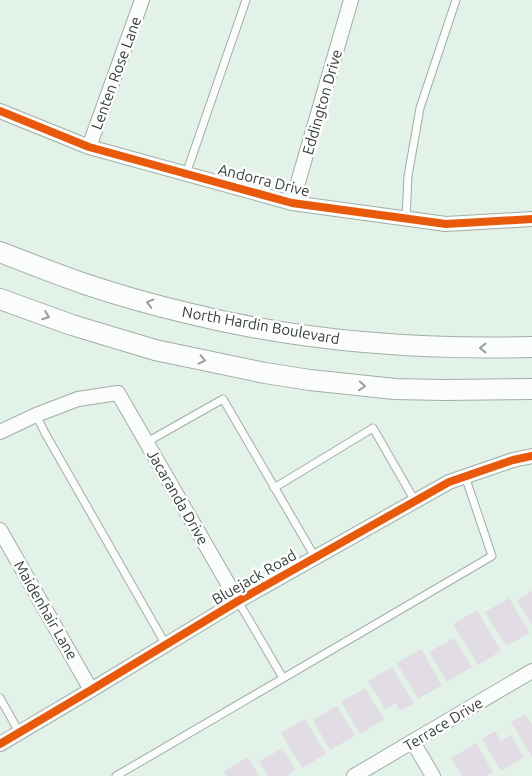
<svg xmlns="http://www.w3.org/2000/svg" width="532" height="776" font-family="Ubuntu,sans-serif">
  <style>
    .building { fill: #e2dce5 }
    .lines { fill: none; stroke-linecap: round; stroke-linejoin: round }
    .service-casing { stroke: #a2ada6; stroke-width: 9 }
    .minor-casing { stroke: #a2ada6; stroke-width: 16 }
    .secondary-casing { stroke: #a2ada6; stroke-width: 22 }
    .service { stroke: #fbfdfc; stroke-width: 7 }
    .minor { stroke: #fbfdfc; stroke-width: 14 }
    .secondary { stroke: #fbfdfc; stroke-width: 20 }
    .cycleway-casing { stroke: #fdfdfd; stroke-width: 11 }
    .cycleway { stroke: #e8590c; stroke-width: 8 }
    .oneway { stroke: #989e9a }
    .labels { text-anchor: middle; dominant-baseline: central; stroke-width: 5; stroke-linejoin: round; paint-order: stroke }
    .street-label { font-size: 15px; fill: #343f38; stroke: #fdfdfd }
  </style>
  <rect width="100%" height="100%" fill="#e3f2e8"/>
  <path class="building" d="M532,591V625L517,600Z
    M509,598L530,633L506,646L485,612Z
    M477,610L501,651L478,665L453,624Z
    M454,638L472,667L447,682L429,652Z
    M421,649L442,685L418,699L397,663Z
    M392,667L414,703L400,711L396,703L385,709L368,681Z
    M365,688L384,719L360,734L341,702Z
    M337,706L355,736L330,750L313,720Z
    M525,714L532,724V757L511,722Z
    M305,719L326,754L302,768L281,733Z
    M495,731L501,741L511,735L524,757L501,771L482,739Z
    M476,743L493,772L486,776H462L451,758Z
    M282,748L296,770L286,776H268L259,762Z
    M248,757L259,776H226L224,771Z"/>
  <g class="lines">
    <g class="service-casing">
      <path id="service" d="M186,174L246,0
        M406,218L408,176L420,108L456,0
        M36,415L45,433L166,645
        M147,442L223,399L315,557
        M274,488L373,428L415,501
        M238,601L283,678
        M0,698L19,732
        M116,776L492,556L465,476"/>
    </g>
    <g class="minor-casing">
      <path id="minor" d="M0,111L89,147L292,203L446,224L532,219
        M89,147L142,0
        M292,203L351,0
        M0,432L36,415L78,399L118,393L238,601
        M0,530L91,690
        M413,742L433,776
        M0,744L91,690L238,601L449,482L513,460L532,456
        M354,776L532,671"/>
    </g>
    <g class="secondary-casing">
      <path id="secondary" d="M0,252C28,263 56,274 85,284C118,295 153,305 187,313C299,341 416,350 532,347
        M0,299L72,325L155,350L265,373L310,380L395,389L443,390L532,389"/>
    </g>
    <use href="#service" class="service"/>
    <use href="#minor" class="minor"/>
    <use href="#secondary" class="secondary"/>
    <g class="cycleway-casing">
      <path id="cycleway" d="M0,111L89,147L292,203L446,224L532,219
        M0,744L91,690L238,601L449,482L513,460L532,456"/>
    </g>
    <use href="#cycleway" class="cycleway"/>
  </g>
  <defs><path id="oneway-chevron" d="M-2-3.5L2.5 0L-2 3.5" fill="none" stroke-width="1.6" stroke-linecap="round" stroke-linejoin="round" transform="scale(1.25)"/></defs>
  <g class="oneway">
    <use href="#oneway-chevron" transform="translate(150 303) rotate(-165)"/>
    <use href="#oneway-chevron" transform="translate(46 316) rotate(20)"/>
    <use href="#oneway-chevron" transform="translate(483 348) rotate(-180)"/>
    <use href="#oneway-chevron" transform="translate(202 360) rotate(13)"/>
    <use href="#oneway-chevron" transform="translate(362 386) rotate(5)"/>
  </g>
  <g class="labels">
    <g class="street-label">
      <text transform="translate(116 73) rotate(-70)">Lenten Rose Lane</text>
      <text transform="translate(322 102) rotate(-74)">Eddington Drive</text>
      <text transform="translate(264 180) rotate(14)">Andorra Drive</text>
      <text transform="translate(261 325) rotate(10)">North Hardin Boulevard</text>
      <text transform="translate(178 497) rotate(60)">Jacaranda Drive</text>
      <text transform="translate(254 577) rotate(-30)">Bluejack Road</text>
      <text transform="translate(46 610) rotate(60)">Maidenhair Lane</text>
      <text transform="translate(443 724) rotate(-31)">Terrace Drive</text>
    </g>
  </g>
</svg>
